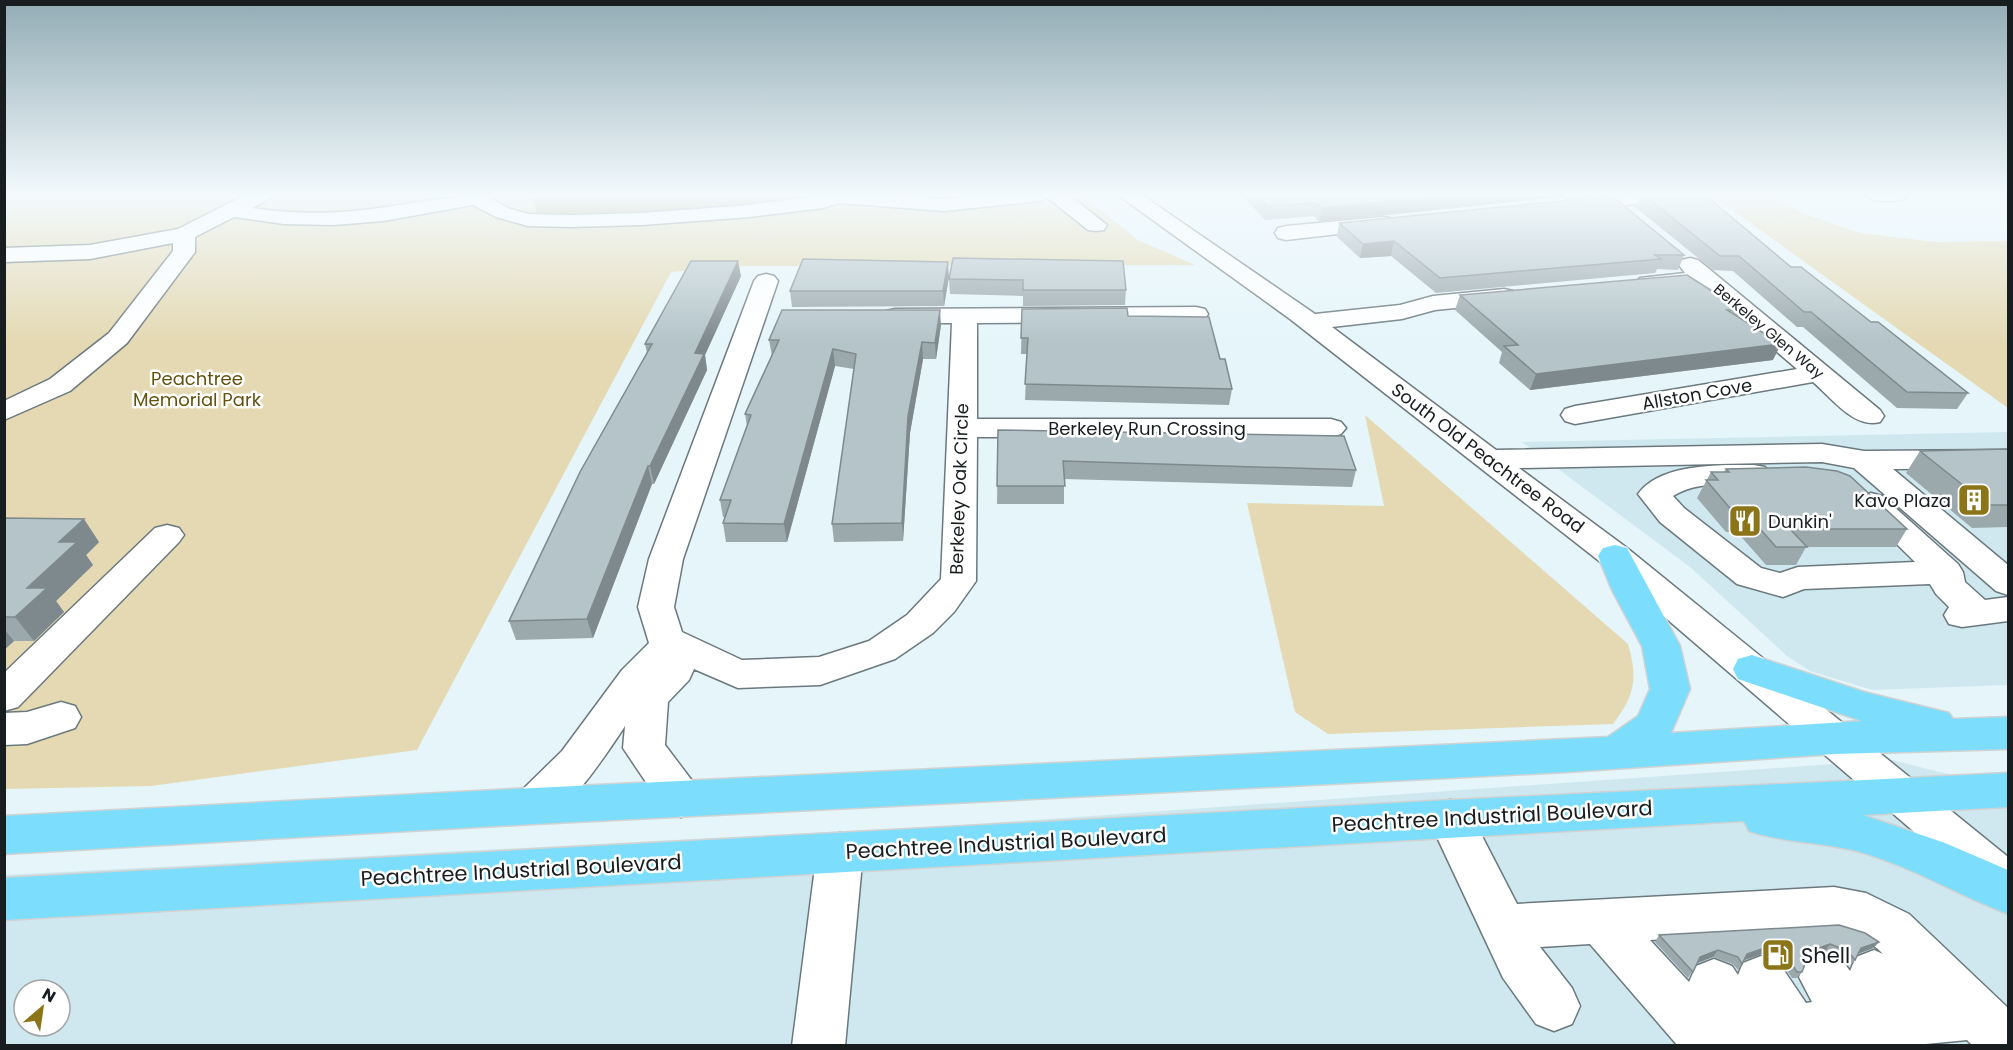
<svg xmlns="http://www.w3.org/2000/svg" width="2013" height="1050" font-family="Poppins,sans-serif">
  <style>
    .built { fill: #cfe8f0; fill-rule: evenodd }
    .green { fill: #e4d9b3 }
    .water { fill: #b1a069 }
    .lines { fill: none; stroke-linecap: round; stroke-linejoin: round }
    .minor-casing { stroke: #6b797e; stroke-width: 3 }
    .highway-casing { stroke: #d1d2d2; stroke-width: 3 }
    .minor { fill: #fff; fill-rule: evenodd }
    .highway { fill: #7cdefc; fill-rule: evenodd }
    .wall { fill: #9ba9ad }
    .shaded-wall { fill: #7e898d }
    .building { fill: #b4c4c9; stroke: #7e898d; stroke-width: 1.5 }
    .labels { text-anchor: middle; dominant-baseline: central; stroke-width: 5; stroke-linejoin: round; paint-order: stroke }
    .far-street-label { font-size: 15px; fill: #181d1f; stroke: #fff }
    .park-label { font-size: 18px; fill: #63520d; stroke: #fff }
    .street-label { font-size: 18px; fill: #181d1f; stroke: #fff }
    .poi-label { font-size: 18px; fill: #181d1f; stroke: #fff; text-anchor: end }
    .near-street-label { font-size: 21px; fill: #181d1f; stroke: #fff }
    .near-poi-label { font-size: 21px; fill: #181d1f; stroke: #fff; text-anchor: start }
  </style>
  <rect width="100%" height="100%" fill="#e5f5fa"/>
  <path class="built" d="M2008,432V685L1872,690L1810,671L1787,656L1690,567L1522,442Z
    M1892,760L2008,789V1045L5,1046V875L962,825ZM24,990H60V1026H24Z"/>
  <path class="green" d="M4,195H1082L1138,240L1195,265L746,266L671,272L417,750L151,786L5,789Z
    M1702,195H1773L1805,214L1860,233L1937,242L2008,241V408L1731,209Z
    M1365,415L1628,644C1638,679 1635,695 1613,724L1328,734L1295,712L1247,503L1384,506Z"/>
  <path class="water" d="M533,195H803L807,197L740,209L543,217L537,214Z"/>
  <g class="lines">
    <g class="minor-casing">
      <path id="minor" d="M245,195H272L269,199L252,208C296,215 342,214 386,207C422,202 456,195 492,195L490,198L510,209L529,214L570,215L642,213L750,205L823,195H898L944,199L978,195H1069L1107,225L1104,230L1096,231L1088,230L1048,198L1040,201L944,211L840,203L823,208L750,217L642,225L570,227L528,226L496,217L473,205L383,221L334,225L284,224L234,217L195,237V252L127,343L70,391L4,420V401L50,379L109,333L173,251V243L90,259L4,262V248L90,245L178,229Z
        M1118,195H1142L1315,314L1400,305L1433,296L1504,289L1513,291L1516,296L1513,301L1504,303L1435,310L1402,319L1332,327L1496,450L1822,444L1864,451L2008,450V468L1893,469L2008,565V595L1996,591L1854,468L1822,462L1519,468L1627,548L2008,857V904L1991,898L1603,564L1290,319Z
        M1601,195H1678L1675,199L1668,201L1574,210L1567,208L1564,204L1567,200Z
        M1868,195H1907L1904,199C1893,202 1882,202 1871,199Z
        M1382,217L1390,218L1393,223L1390,228L1286,240L1278,238L1275,233L1278,228L1286,226Z
        M1690,258L1698,260L1714,273L1880,410L1884,416L1880,422C1854,429 1832,398 1813,382L1575,424L1565,421L1561,415L1565,409L1575,406L1797,369L1700,286L1648,290L1640,288L1636,283L1640,278L1685,273L1679,265L1682,260Z
        M766,274L774,276L778,281L683,559L674,607L682,632L742,660L819,657L869,641L907,615L941,579L952,323H895L886,321L883,316L886,311L895,309L1196,307L1205,309L1208,314L1205,319L1196,321L977,323V419H1331L1341,422L1346,428L1341,434L1331,437H977L976,581L954,612L933,633L895,659L820,685L738,688L694,669L689,680L668,702L665,745L696,786L703,799L696,812L681,817L666,812L623,748L625,726C609,750 565,819 536,823C531,824 524,820 519,819L512,806L519,793L562,751L622,670L649,643L638,607L649,559L754,281L758,276Z
        M1754,465L1765,467L1770,474L1765,481C1734,488 1702,478 1673,496L1684,508L1761,568L1780,573L1798,567L1915,562L1855,503L1860,496L1871,493L1882,496L1958,564L1963,572L1965,582L1985,600L2008,597V621L1962,627L1949,624L1944,615L1949,607L1936,594L1930,584L1804,589L1783,597L1737,584L1660,522L1638,494C1660,463 1720,465 1754,465Z
        M167,525L179,528L184,535L179,542L18,707L4,711V673L155,528Z
        M61,702L75,706L81,717L75,728L27,744L4,745V713L27,712Z
        M1450,800L1466,805L1517,904L1834,887L1866,893L1909,914L2008,1008V1046H1973L1967,1040L1905,1046H1678L1590,944L1540,947L1572,988L1580,1006L1572,1024L1554,1031L1536,1024L1503,978L1428,818L1434,805ZM1834,929C1853,934 1869,939 1883,954L1874,950L1856,957L1850,971L1842,960L1824,953L1806,960L1799,977L1812,1002L1806,1003L1779,963L1761,956L1743,963L1738,975L1732,966L1714,959L1696,966L1689,982L1650,940Z
        M840,833L856,838L863,852L845,1046H792L817,852L824,838Z"/>
    </g>
    <g class="highway-casing">
      <path id="highway" d="M1615,545L1627,548L1680,646L1690,689L1671,733L1862,721L1738,679L1733,669L1738,659L1752,655L1864,692L1949,713L1953,719L2008,717V749L1835,754L1567,772L534,824L4,854V816L534,788L1608,737L1638,716L1650,689L1642,646L1612,590L1598,556L1603,548Z
        M2008,773V807L1863,815L1945,843L2008,870V914C1960,896 1916,869 1867,854C1829,842 1787,844 1749,831L1744,821L4,920V878L1450,800Z"/>
    </g>
    <use href="#minor" class="minor"/>
    <use href="#highway" class="highway"/>
  </g>
  <path class="wall" d="M1242,195H1578L1319,222L1314,216L1265,220Z
    M1640,195H1705L1791,267L1871,322L1968,393L1957,409L1897,408L1803,327H1797L1733,271L1713,270L1635,207Z
    M1339,223L1684,255L1678,270L1657,269L1655,273L1436,293L1391,256L1360,258L1337,237Z
    M953,258L1126,290L1125,305L1023,306V296L950,294L949,279Z
    M741,276L705,355L707,370L654,484H652L593,638L516,640L509,621L647,353L645,344Z
    M949,277L944,306L792,307L790,291Z
    M1460,295L1742,310L1739,317L1773,360L1530,390L1499,363L1502,352L1455,310Z
    M1022,309L1128,316L1220,359L1232,389L1229,405L1025,400L1027,354H1021Z
    M941,325L936,359H923L910,433L903,541L834,542L832,524L854,369L835,366L787,542H726L723,523L725,517H723L720,500L747,426L745,414L772,356L769,340Z
    M998,430L1356,470L1352,487L1064,479V504H997Z
    M2008,449V527L1972,528L1906,473L1920,451Z
    M1726,469L1907,529L1896,547H1806L1796,565H1766L1737,532H1726L1697,498L1711,472H1724Z
    M4,518L99,542L86,555L93,565L56,601L64,612L34,641H14L4,650Z
    M1659,935L1879,942L1873,948L1858,954L1855,960L1849,966L1843,958L1825,951L1808,957L1802,972L1797,978H1792L1780,961L1762,954L1744,960L1738,970L1733,964L1713,957L1697,963L1688,978L1655,942Z"/>
  <path class="shaded-wall" d="M1446,195H1578L1319,222L1322,208Z
    M1394,241L1391,256L1360,258L1363,244Z
    M738,261L741,276L705,355L707,370L654,484L650,466L695,353Z
    M948,262L949,277L944,306L943,291Z
    M940,310L941,325L936,359L935,343Z
    M922,342L923,359L910,433L903,541L902,523L908,416Z
    M1781,344L1773,360L1530,390L1536,374Z
    M833,349L835,366L787,542L784,524Z
    M648,466L652,484L593,638L587,619Z
    M84,519L99,542L86,555L93,565L56,601L64,612L34,641L15,617L27,588L59,542Z
    M4,629L14,641L4,650Z
    M1879,942L1873,948L1855,955L1861,948Z
    M1830,944L1825,951L1805,958L1810,951Z
    M1767,947L1762,954L1742,961L1747,954Z
    M1718,950L1713,957L1695,964L1700,957Z"/>
  <path class="building" d="M1257,195H1446L1322,208L1316,203L1267,206Z
    M1644,195H1705L1791,267H1801L1871,322H1878L1968,393L1907,392L1811,312H1804L1739,256H1720Z
    M1612,196L1684,255H1655L1661,259L1440,278L1394,241L1363,244L1339,223Z
    M953,258L1123,261L1126,290H1023V280L949,279Z
    M803,259L948,262L943,291H790Z
    M691,261H738L695,353L704,354L650,466H648L587,619L509,621L580,472L652,344H645Z
    M1687,275L1742,310H1727L1781,344L1536,374L1504,346L1518,345L1460,295Z
    M1127,308L1128,316L1209,317L1220,359H1225L1232,389L1025,384L1028,338H1021L1022,309Z
    M782,310H940L935,343L922,342L908,416L902,523L832,524L856,354L833,349L784,524L723,523L731,500H720L751,415L745,414L779,340H769Z
    M998,430L1344,436L1356,470L1063,461L1065,486H997Z
    M2008,449V505H1988L1920,451Z
    M1806,467L1837,471L1850,476L1907,529H1790L1807,547H1776L1747,514H1735L1706,480H1718L1711,472H1729L1726,469Z
    M4,518L84,519L59,542H77L27,588H47L15,617H4Z
    M1839,925L1865,933L1879,942L1861,948L1855,960L1848,951L1830,944L1810,951L1802,972H1797L1785,954L1767,947L1747,954L1742,964L1738,957L1718,950L1700,957L1693,972L1659,935Z"/>
  <linearGradient id="sky" x2="0" y2="1"><stop stop-color="#92acb5"/><stop offset="0.57" stop-color="#f3fafd"/><stop offset="1" stop-color="#f3fafd" stop-opacity="0"/></linearGradient>
  <rect width="2013" height="342" fill="url(#sky)"/>
  <defs>
    <g id="building-square" transform="scale(1.725)"><rect x="-9" y="-9" width="18" height="18" rx="4" fill="#8c7418" stroke="#fff"/><path d="M-4-6H4V6H1V3H-1V6H-4ZM-2.5-4.3h1.7v1.8h-1.7ZM.8-4.3h1.7v1.8H.8ZM-2.5-1h1.7V.8h-1.7ZM.8-1h1.7V.8H.8Z" fill="#fff"/></g>
    <g id="restaurant-square" transform="scale(1.725)"><rect x="-9" y="-9" width="18" height="18" rx="4" fill="#8c7418" stroke="#fff"/><path d="M-5-6h1v4h1v-4h1v4h1v-4h1v5L-1.5 .5V6h-2V.5L-5-1ZM5-6V6H3V1.5H1.5Q1.5-4 5-6Z" fill="#fff"/></g>
    <g id="fuel-square" transform="scale(1.725)"><rect x="-9" y="-9" width="18" height="18" rx="4" fill="#8c7418" stroke="#fff"/><path d="M-5.5-6h7V0h2V4h1.3V-2.5L3-4.5l.8-.8L6-3V5H2.5V1h-1V6h-7ZM-4.2-4.7v3.2H.2V-4.7Z" fill="#fff"/></g>
  </defs>
  <g fill-rule="evenodd">
    <use href="#building-square" x="1974" y="500"/>
    <use href="#restaurant-square" x="1745" y="521"/>
    <use href="#fuel-square" x="1778" y="955"/>
  </g>
  <g class="labels">
    <g class="far-street-label">
      <text transform="translate(1769 331) rotate(40)">Berkeley Glen Way</text>
    </g>
    <g class="park-label">
      <text x="197" y="378">Peachtree<tspan x="197" dy="21">Memorial Park</tspan></text>
    </g>
    <g class="street-label">
      <text transform="translate(1697 394) rotate(-10)">Allston Cove</text>
      <text x="1147" y="428">Berkeley Run Crossing</text>
      <text transform="translate(1488 458) rotate(37)">South Old Peachtree Road</text>
      <text transform="translate(959 489) rotate(-88)">Berkeley Oak Circle</text>
    </g>
    <g class="poi-label">
      <text x="1951" y="500">Kavo Plaza</text>
      <text x="1768" y="521" text-anchor="start">Dunkin'</text>
    </g>
    <g class="near-street-label">
      <text transform="translate(1492 816) rotate(-3)">Peachtree Industrial Boulevard</text>
      <text transform="translate(1006 843) rotate(-3)">Peachtree Industrial Boulevard</text>
      <text transform="translate(521 870) rotate(-3)">Peachtree Industrial Boulevard</text>
    </g>
    <g class="near-poi-label">
      <text x="1801" y="955">Shell</text>
    </g>
  </g>
  <rect width="2013" height="1050" fill="none" stroke="#181d1f" stroke-width="12"/>
  <g transform="translate(42 1008) rotate(29)"><circle r="28" fill="#ffffff" stroke="#a3a5a5" stroke-width="1.5"/>
  <path d="M0-4.5L10 22L0 15L-10 22Z" fill="#8c7418"/>
  <text y="-9" font-size="16" font-weight="bold" text-anchor="middle" fill="#181d1f">N</text>
  </g>
</svg>
